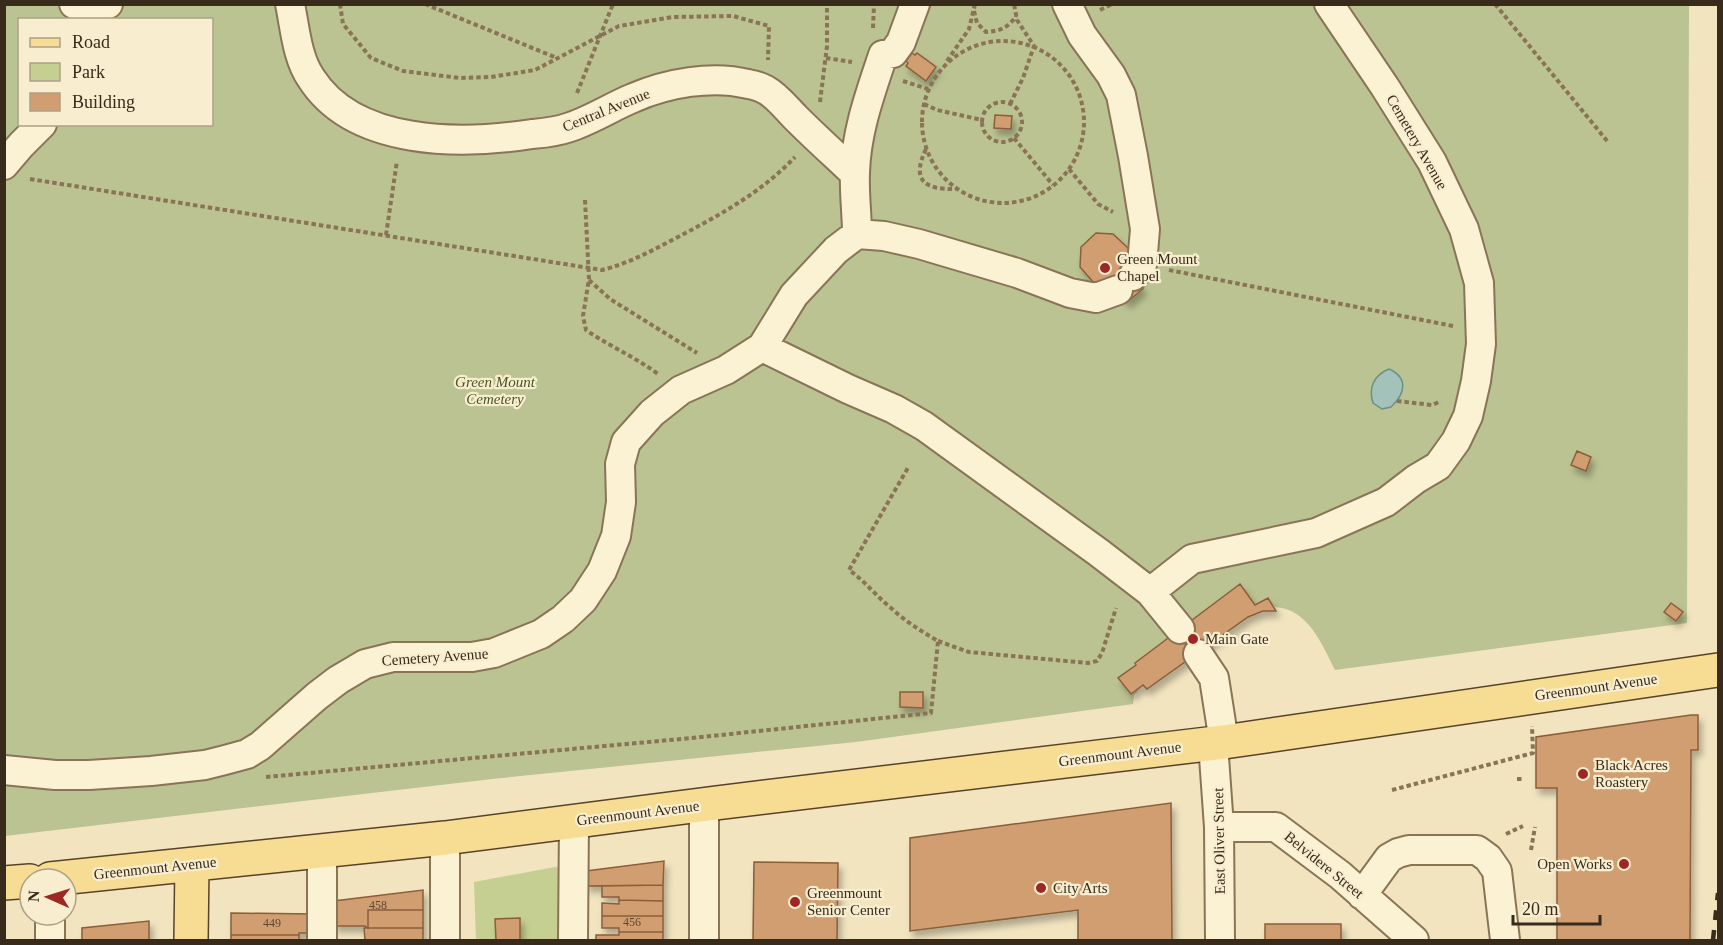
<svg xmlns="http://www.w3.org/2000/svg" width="1723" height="945" font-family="Georgia,serif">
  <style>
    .green { fill: #c5cf92 }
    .cemetery { fill: #bbc392; fill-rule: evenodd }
    .water { fill: #a2c2ba; stroke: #699189; stroke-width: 1.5 }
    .building { fill: #d19e72; stroke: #8b5e3a; stroke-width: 1.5; filter: url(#shadow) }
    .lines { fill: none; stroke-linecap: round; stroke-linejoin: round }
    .minor-casing { stroke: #8a7456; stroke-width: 32 }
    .major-casing { stroke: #58422b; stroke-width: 36 }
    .path { stroke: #8a7456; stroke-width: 4; stroke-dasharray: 4.5 3; stroke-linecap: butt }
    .minor { stroke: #fbf1d3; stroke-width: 28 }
    .major { stroke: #f7dd94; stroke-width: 33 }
    .rail { stroke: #392b1c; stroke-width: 4.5; stroke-dasharray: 10 10; stroke-linecap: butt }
    .poi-dot { fill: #9d2722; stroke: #f8eecf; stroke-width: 2 }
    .labels { text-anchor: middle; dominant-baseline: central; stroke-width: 4.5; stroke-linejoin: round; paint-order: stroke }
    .number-label { font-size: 12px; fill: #5f4832 }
    .street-label { font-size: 15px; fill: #392b1c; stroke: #f8eecf }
    .poi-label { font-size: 15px; fill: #392b1c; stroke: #f8eecf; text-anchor: start }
    .park-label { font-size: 15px; font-style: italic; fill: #475721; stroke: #f8eecf }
  </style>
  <defs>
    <filter id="shadow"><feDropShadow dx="3.5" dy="6" stdDeviation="3" flood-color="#0004"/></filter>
  </defs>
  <rect width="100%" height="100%" fill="#f1e4bf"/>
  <path class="green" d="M566,865V940H476L474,882Z"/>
  <path class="cemetery" d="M4,5H1689L1687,623L1335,670C1322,644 1308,609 1275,607L1267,598L1255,605L1240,584L1135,662L1136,665L1119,678L1131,694L1143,685L1134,695L1133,704L856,742L492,779L5,836ZM20,20H212V124H20Z"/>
  <path class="water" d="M1389,369C1409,378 1405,394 1391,407L1382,409L1373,403C1368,388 1374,375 1389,369Z"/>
  <path class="building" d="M912,53L915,55L917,53L936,67L926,81L906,66L908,63L906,61Z
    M995,115L1012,116L1011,129L994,128Z
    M1096,233L1113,234L1129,249L1128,270L1143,289L1127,302L1113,284L1094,283L1080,267L1081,247Z
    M1577,451L1591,457L1586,471L1571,465Z
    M1240,584L1255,605L1268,598L1276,611H1263L1248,617L1147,689L1143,685L1131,694L1118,678L1136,665L1135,663Z
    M1671,603L1683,612L1676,621L1664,612Z
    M900,692H923V708L900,707Z
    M1691,715H1698V750H1691L1690,940H1557V788H1536V737Z
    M1171,803L1172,940H1078V910L910,931V838Z
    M664,861L663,885L586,886V871Z
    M754,862L838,863L837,940H753Z
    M663,885V901L619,900V897H602V886Z
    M423,890V910H368V928L365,926H334V901Z
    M619,900L663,901V916H602V903L619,904Z
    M368,910H423V928H368Z
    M231,913L313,914V933H299V935H231Z
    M602,916H663V932H619V928H602Z
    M520,918V940H496L495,919Z
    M149,921V940H82V928Z
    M1265,924H1341V940H1265Z
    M364,928H423V940H365Z
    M619,932H663V940H596V935H619Z
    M231,935H299V940H231Z"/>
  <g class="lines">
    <g class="minor-casing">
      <path id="minor" d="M74,4C85,10 97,9 108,4
        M290,4C295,28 297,58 311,78C354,146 461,145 532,134C543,133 556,132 567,128C590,121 611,107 633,98C667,83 712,75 748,84C754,85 761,87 766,90C777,96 787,109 796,118C815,137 835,155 855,174
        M1067,4L1082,35L1111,75L1121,95L1133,156L1145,229L1142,265L1133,276
        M4,165L21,145L42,124
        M857,234C857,214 854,193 855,173C856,132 870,94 883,55L893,53L901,42L915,4
        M762,347L848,389L894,409L924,426L1098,552L1150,592L1180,629
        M1150,592L1192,559L1316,533L1386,502L1416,479L1438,466L1456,441L1468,416L1476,381L1481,344L1479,283L1464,229L1432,162L1385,87L1329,4
        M1198,654L1214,678L1224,742
        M1213,743L1219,827L1220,940
        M4,770L55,775H89L151,771L205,765L225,760L247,754L260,746L317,696L338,680L365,664L393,657H472L494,653L541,634L563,619L583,600L602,571L616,536L621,502L620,464L626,442L652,413L681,390L726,370L762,347L794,295L836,250L857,234L884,236L919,244L1017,273L1070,293L1096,298L1118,290
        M704,805V940
        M1219,827H1276L1340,875L1414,940
        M445,838V940
        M322,851V940
        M1362,895L1389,858L1398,853L1409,850H1477L1488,858L1497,871L1505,940
        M50,915V940
        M573,940L574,821"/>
    </g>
    <g class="major-casing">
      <path id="major" d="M50,879L445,838L716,803L1224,742L1718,670
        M4,883L30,881
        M191,940L192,865"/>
    </g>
    <path class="path" d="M340,4L343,24L371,58L403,71L460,78L491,77L535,70L619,26L673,17L733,16L769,26L768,60
      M425,4L557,58
      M1495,4L1608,142
      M1100,10L1112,4
      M974,11L977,23L986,32C1000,31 1008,28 1016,16
      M873,28L874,4
      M922 122a81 81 0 1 1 162 0a81 81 0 1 1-162 0Z
      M826,58L852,62
      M947,61L969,29L975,4
      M903,81L928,89
      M577,93L613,4
      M820,102L827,46V4
      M982 122a20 20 0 1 1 40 0a20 20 0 1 1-40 0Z
      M924,104L937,110L982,120
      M1010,104L1023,78L1034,46L1017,20L1014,4
      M1014,138L1053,185
      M926,149C911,180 924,190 956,189
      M1069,169L1098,204L1113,212
      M30,179L602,270C630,263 653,250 678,237C720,215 762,192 795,157
      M585,200L589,279L583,316L586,330C609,346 635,357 658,374
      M386,235L397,161
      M1169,270L1453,326
      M589,280L610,299L697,353
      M1397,401L1432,405L1441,401
      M938,641L969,652L1088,663L1097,661L1102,653L1116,608
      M266,777L692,738L931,713L938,641C921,631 905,621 891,608C876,596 865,581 849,570L909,466
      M1517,779H1523
      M1392,790L1533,753L1532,726
      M1506,834L1523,826
      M1531,850L1535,827"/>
    <use href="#minor" class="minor"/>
    <use href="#major" class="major"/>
    <path class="rail" d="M1713,940L1718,893"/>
  </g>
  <g class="poi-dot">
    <circle cx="1105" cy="268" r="6"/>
    <circle cx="1193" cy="639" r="6"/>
    <circle cx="1583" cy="774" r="6"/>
    <circle cx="1624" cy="864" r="6"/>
    <circle cx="1041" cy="888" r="6"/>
    <circle cx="795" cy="902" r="6"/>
  </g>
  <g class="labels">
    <g class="number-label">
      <text x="378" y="905">458</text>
      <text x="632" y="922">456</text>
      <text x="272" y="923">449</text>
    </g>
    <g class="street-label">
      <text transform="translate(606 110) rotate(-22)">Central Avenue</text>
      <text transform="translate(1417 142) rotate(60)">Cemetery Avenue</text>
      <text transform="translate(435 657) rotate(-4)">Cemetery Avenue</text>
      <text transform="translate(1596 687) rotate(-8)">Greenmount Avenue</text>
      <text transform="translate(1120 754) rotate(-7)">Greenmount Avenue</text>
      <text transform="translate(638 813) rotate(-7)">Greenmount Avenue</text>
      <text transform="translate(1219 841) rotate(-91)">East Oliver Street</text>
      <text transform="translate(1324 865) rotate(39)">Belvidere Street</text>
      <text transform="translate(155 868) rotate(-6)">Greenmount Avenue</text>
    </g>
    <g class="poi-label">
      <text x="1117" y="259">Green Mount<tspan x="1117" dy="17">Chapel</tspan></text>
      <text x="1205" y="639">Main Gate</text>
      <text x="1595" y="765">Black Acres<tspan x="1595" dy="17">Roastery</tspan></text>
      <text x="1612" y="864" text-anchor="end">Open Works</text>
      <text x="1053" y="888">City Arts</text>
      <text x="807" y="893">Greenmount<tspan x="807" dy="17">Senior Center</tspan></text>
    </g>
    <g class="park-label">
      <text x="495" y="382">Green Mount<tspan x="495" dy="17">Cemetery</tspan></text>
    </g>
  </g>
  <rect width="1723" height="945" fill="none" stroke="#392b1c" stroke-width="12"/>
  <rect x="18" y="18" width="195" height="108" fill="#f8eecf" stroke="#aca087" stroke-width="1.5"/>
  <rect x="30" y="38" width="30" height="9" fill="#f7dd94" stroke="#aca087" stroke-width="1.5"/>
  <text x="72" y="48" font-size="18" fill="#392b1c">Road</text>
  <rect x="30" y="63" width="30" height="18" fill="#c5cf92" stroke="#aca087" stroke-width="1.5"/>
  <text x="72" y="78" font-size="18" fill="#392b1c">Park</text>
  <rect x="30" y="93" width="30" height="18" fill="#d19e72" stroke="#aca087" stroke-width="1.5"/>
  <text x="72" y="108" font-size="18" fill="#392b1c">Building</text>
  <g transform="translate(48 897) rotate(273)"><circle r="28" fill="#f8eecf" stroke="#aca087" stroke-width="1.5"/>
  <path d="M0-4.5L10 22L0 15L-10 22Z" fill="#9d2722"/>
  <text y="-9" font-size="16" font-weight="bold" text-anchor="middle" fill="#392b1c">N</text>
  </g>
  <path d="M1513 915v9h87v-9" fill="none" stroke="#392b1c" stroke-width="3"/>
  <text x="1522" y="915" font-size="18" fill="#392b1c" stroke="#f8eecf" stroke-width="4.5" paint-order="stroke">20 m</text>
</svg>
